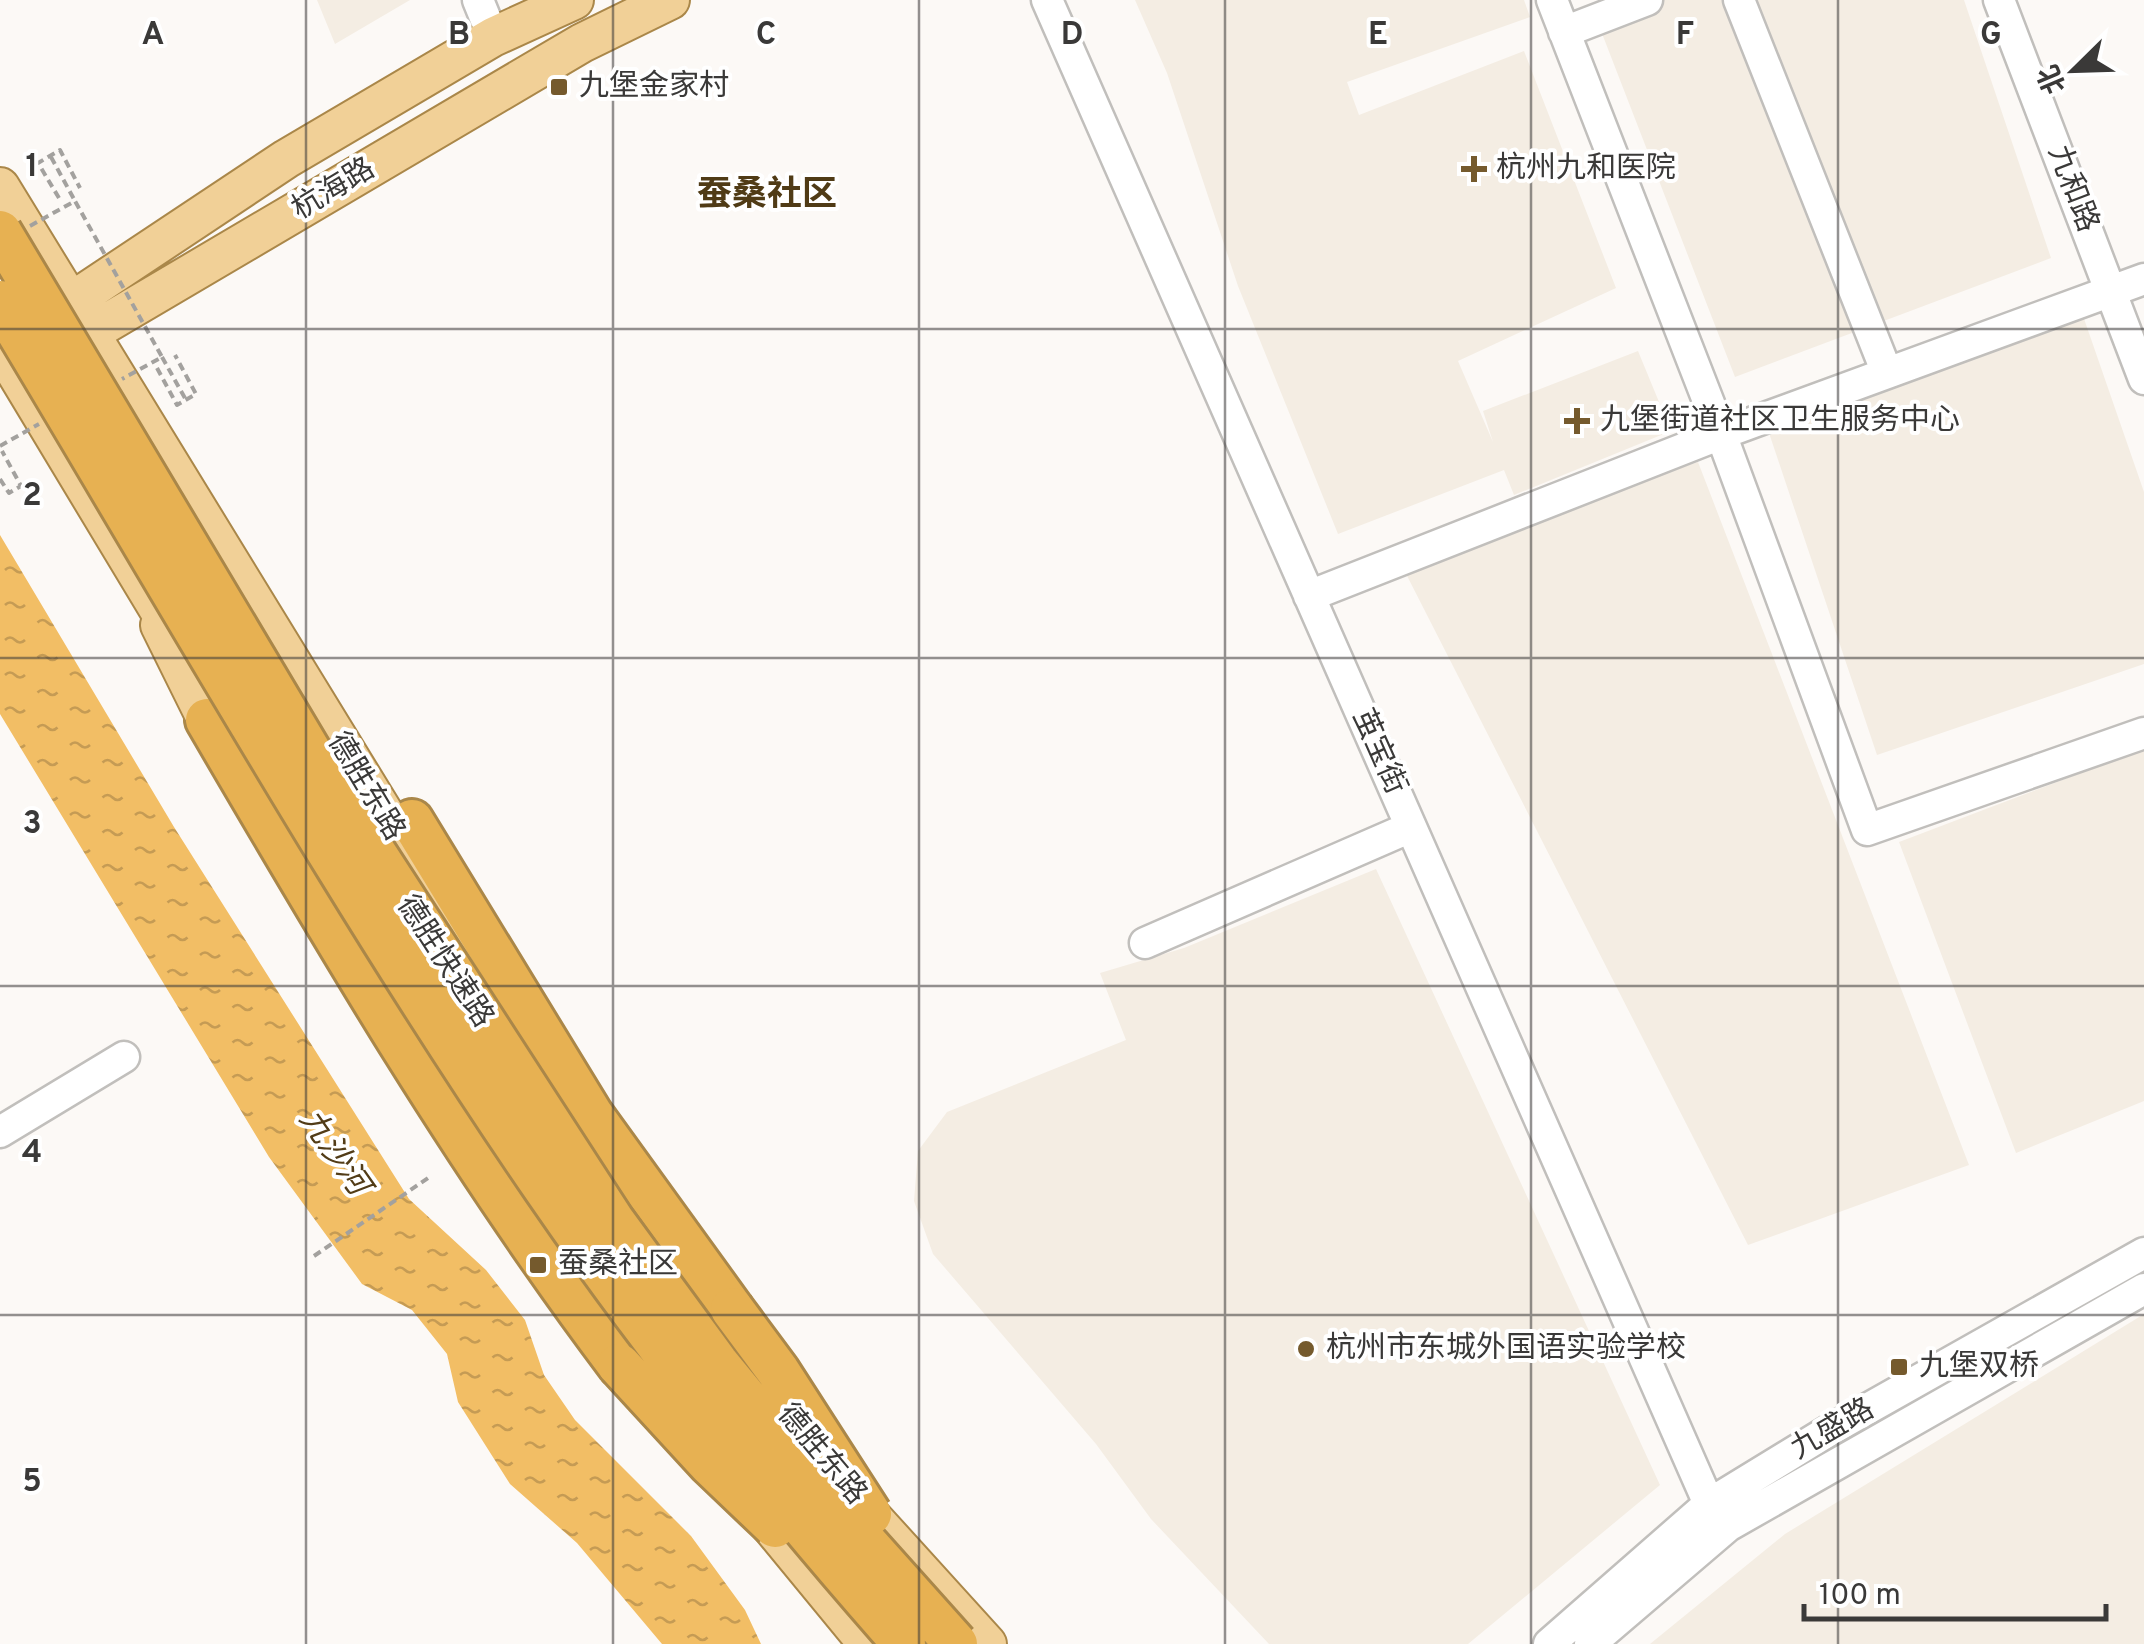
<svg xmlns="http://www.w3.org/2000/svg" width="2144" height="1644" font-family="Overpass,'Noto Sans SC',sans-serif">
  <style>
    .built { fill: #f4ede3 }
    .water { fill: url(#water-ripples) }
    .lines { fill: none; stroke-linecap: round; stroke-linejoin: round }
    .minor-casing { stroke: #c1bfbc; stroke-width: 35 }
    .major-casing { stroke: #aa8749; stroke-width: 42 }
    .highway-casing { stroke: #aa8749; stroke-width: 48 }
    .path { stroke: #a3a19e; stroke-width: 4; stroke-dasharray: 8 5; stroke-linecap: butt }
    .minor { stroke: #fff; stroke-width: 30 }
    .major { stroke: #f1d097; stroke-width: 38 }
    .highway { stroke: #e7b152; stroke-width: 42 }
    .highway-bridge-casing { stroke: #aa8749; stroke-width: 48; stroke-linecap: butt }
    .path-bridge { stroke: #a3a19e; stroke-width: 4; stroke-dasharray: 8 5; stroke-linecap: butt }
    .highway-bridge { stroke: #e7b152; stroke-width: 42 }
    .grid { fill: none; stroke: #3a3938; stroke-width: 2.5; stroke-opacity: 0.55 }
    .poi-dot { fill: #755a2d; stroke: #fff; stroke-width: 4 }
    .labels { text-anchor: middle; dominant-baseline: central; stroke-width: 8; stroke-linejoin: round; paint-order: stroke }
    .poi-label { font-size: 30px; fill: #3a3938; stroke: #fff; text-anchor: start }
    .street-label { font-size: 30px; fill: #3a3938; stroke: #fff }
    .water-label { font-size: 32px; font-style: italic; fill: #523c17; stroke: #fff }
    .quarter-label { font-size: 35px; font-weight: bold; fill: #503b16; stroke: #fff }
    .grid-label { font-size: 32px; text-anchor: middle; font-weight: bold; fill: #3a3938; stroke: #fff; stroke-width: 8; stroke-linejoin: round; paint-order: stroke }
  </style>
  <defs>
    <pattern id="water-ripples" width="26" height="14" patternUnits="userSpaceOnUse" patternTransform="scale(2.5)"><rect width="26" height="14" fill="#f2be65"/><path d="M2 4q2-2 4 0t4 0M15 11q2-2 4 0t4 0" fill="none" stroke="#c59b54"/></pattern>
  </defs>
  <rect width="100%" height="100%" fill="#fcf9f6"/>
  <path class="built" d="M317,0H410L335,44Z
    M1135,0H1524L1530,17L1347,82L1359,115L1524,51L1616,288L1458,361L1493,442L1483,411L1638,351L1671,431L1514,495L1504,470L1338,534L1238,286L1167,73Z
    M1642,0H1964L2051,258L1735,377L1596,18Z
    M2081,310L2144,492V664L1877,755L1769,433Z
    M1698,462L1969,1165L1748,1245L1401,564Z
    M2144,749V1101L2016,1153L1899,842Z
    M1376,869L1660,1485L1468,1644H1269L1151,1519L1096,1444L933,1254L914,1201L918,1151L947,1112L1126,1040L1100,973L1184,948Z
    M2144,1314V1644H1650L1785,1534Z"/>
  <path class="water" d="M0,535L174,827L409,1199L486,1270L525,1320L544,1375L575,1420L691,1536L745,1610L761,1644H662L577,1543L510,1484L458,1402L447,1354L412,1310L362,1284L269,1157L0,714Z"/>
  <g class="lines">
    <g class="minor-casing">
      <path id="minor" d="M478,0L493,37
        M1047,0L1709,1504
        M1552,0L1721,434L1867,830L2144,733
        M1739,0L1887,373
        M1999,0L2144,379
        M1564,32L1647,0
        M1309,596L1721,434L2144,279
        M1145,943L1411,827
        M0,1132L124,1057
        M1549,1644L1709,1504L1830,1430L2144,1253
        M1590,1644L1728,1526L2144,1289"/>
    </g>
    <g class="major-casing">
      <path id="major" d="M0,187L537,1063
        M50,316L286,159L493,37L574,0
        M0,346L179,643
        M68,346L582,43L670,0
        M160,625L207,720
        M574,1268L669,1396
        M708,1310L783,1410
        M752,1503L868,1644
        M869,1514L987,1644"/>
    </g>
    <g class="highway-casing">
      <path id="highway" d="M207,720C336,941 465,1161 619,1365
        M412,821L591,1114L732,1309"/>
    </g>
    <path class="path" d="M51,157L75,201
      M59,198L38,163L60,150L80,188
      M162,357L186,400
      M157,368L177,405L196,394L175,355
      M0,479L9,493L21,486L2,451
      M314,1256L431,1176"/>
    <use href="#minor" class="minor"/>
    <use href="#major" class="major"/>
    <use href="#highway" class="highway"/>
    <g class="highway-bridge-casing">
      <path id="highway-bridge" d="M0,232L319,767L613,1221L717,1363L846,1521L956,1644
        M0,302C179,599 350,904 546,1190C655,1349 777,1500 904,1644
        M732,1309L778,1371L870,1514
        M619,1365L710,1464L775,1526"/>
    </g>
    <path class="path-bridge" d="M30,226L75,201L162,357L122,379
      M0,446L39,424"/>
    <use href="#highway-bridge" class="highway-bridge"/>
  </g>
  <path class="grid" d="M306,0V1644M613,0V1644M919,0V1644M1225,0V1644M1531,0V1644M1838,0V1644M0,329H2144M0,658H2144M0,986H2144M0,1315H2144"/>
  <g class="poi-dot">
    <rect x="549" y="77" width="20" height="20" rx="5"/>
    <path d="M1469 154h10v10h10v10h-10v10h-10v-10h-10v-10h10z"/>
    <path d="M1572 406h10v10h10v10h-10v10h-10v-10h-10v-10h10z"/>
    <rect x="528" y="1255" width="20" height="20" rx="5"/>
    <circle cx="1306" cy="1349" r="10"/>
    <rect x="1889" y="1357" width="20" height="20" rx="5"/>
  </g>
  <g class="labels">
    <g class="poi-label">
      <text x="579" y="87">九堡金家村</text>
      <text x="1496" y="169">杭州九和医院</text>
      <text x="1600" y="421">九堡街道社区卫生服务中心</text>
      <text x="558" y="1265">蚕桑社区</text>
      <text x="1326" y="1349">杭州市东城外国语实验学校</text>
      <text x="1919" y="1367">九堡双桥</text>
    </g>
    <g class="street-label">
      <text transform="translate(2072 189) rotate(69)">九和路</text>
      <text transform="translate(334 190) rotate(-31)">杭海路</text>
      <text transform="translate(1378 752) rotate(66)">茧宝街</text>
      <text transform="translate(365 787) rotate(59)">德胜东路</text>
      <text transform="translate(444 962) rotate(57)">德胜快速路</text>
      <text transform="translate(1833 1430) rotate(-30)">九盛路</text>
      <text transform="translate(821 1455) rotate(50)">德胜东路</text>
    </g>
    <g class="water-label">
      <text transform="translate(333 1153) rotate(55)">九沙河</text>
    </g>
    <g class="quarter-label">
      <text x="767" y="196">蚕桑社区</text>
    </g>
  </g>
  <g class="grid-label">
    <text x="153" y="44">A</text>
    <text x="459" y="44">B</text>
    <text x="766" y="44">C</text>
    <text x="1072" y="44">D</text>
    <text x="1378" y="44">E</text>
    <text x="1685" y="44">F</text>
    <text x="1991" y="44">G</text>
    <text x="32" y="176">1</text>
    <text x="32" y="505">2</text>
    <text x="32" y="833">3</text>
    <text x="32" y="1162">4</text>
    <text x="32" y="1491">5</text>
  </g>
  <g transform="translate(2074 70) rotate(247)" stroke="#ffffff" stroke-width="8" paint-order="stroke">
  <path d="M0-8L18 38L0 25L-18 38Z" fill="#3a3938"/>
  <text y="-15" font-size="28" font-weight="bold" text-anchor="middle" fill="#3a3938">北</text>
  </g>
  <path d="M1804 1604v15h302v-15" fill="none" stroke="#3a3938" stroke-width="5"/>
  <text x="1819" y="1604" font-size="30" fill="#3a3938" stroke="#ffffff" stroke-width="8" paint-order="stroke">100 m</text>
</svg>
